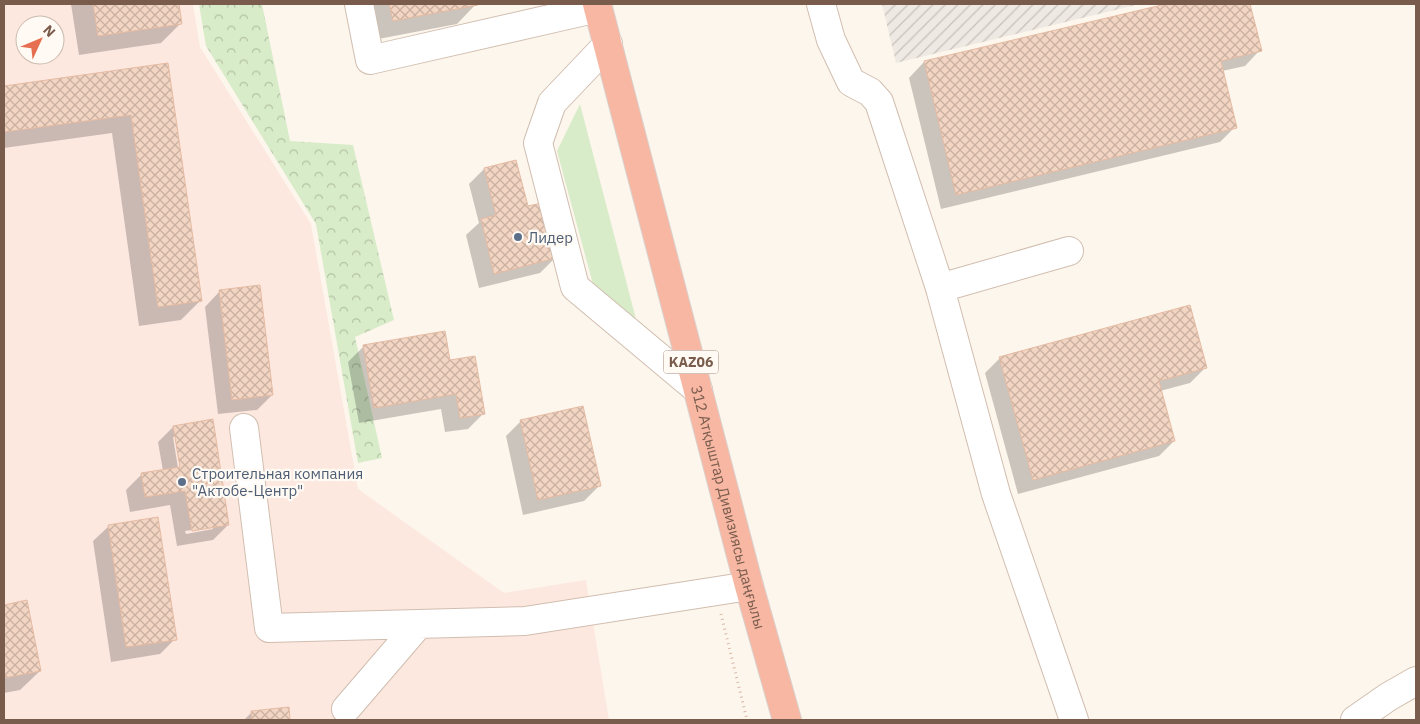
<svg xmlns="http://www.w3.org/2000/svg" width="1420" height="724" font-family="'IBM Plex Sans',sans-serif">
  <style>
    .commercial { fill: #fde8e0; fill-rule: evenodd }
    .industrial { fill: url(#industrial-furrows) }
    .green { fill: #d8ecc9 }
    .forest { fill: url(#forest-crowns) }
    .shadow { fill: #0003; fill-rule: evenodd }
    .building { fill: url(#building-cross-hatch); stroke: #e6bba3 }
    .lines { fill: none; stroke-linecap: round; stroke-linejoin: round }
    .minor-casing { stroke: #d1beb0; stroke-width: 30 }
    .highway-casing { stroke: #dad1cd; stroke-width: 30 }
    .path { stroke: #d9b8a5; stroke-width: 3; stroke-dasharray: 1 4; stroke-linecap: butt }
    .minor { stroke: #fff; stroke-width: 28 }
    .highway { stroke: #f7b7a3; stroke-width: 28 }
    .service-dot { fill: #5c6f8a; stroke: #fffaf3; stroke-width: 2 }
    .labels { text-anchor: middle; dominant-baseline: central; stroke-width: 4.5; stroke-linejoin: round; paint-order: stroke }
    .shield { fill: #fffaf3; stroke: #a28b7f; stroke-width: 1 }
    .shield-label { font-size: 14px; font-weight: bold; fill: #7a5c4d }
    .service-label { font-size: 15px; fill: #4e5e75; stroke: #fffaf3; text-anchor: start }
    .street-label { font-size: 15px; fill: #7a5c4d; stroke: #fffaf3 }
  </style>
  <defs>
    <pattern id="industrial-furrows" width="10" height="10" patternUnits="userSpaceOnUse" patternTransform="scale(1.25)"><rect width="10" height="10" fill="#efe9e4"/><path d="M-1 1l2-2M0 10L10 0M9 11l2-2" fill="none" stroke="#c7c0bb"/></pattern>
    <pattern id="forest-crowns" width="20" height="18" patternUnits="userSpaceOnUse" patternTransform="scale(1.25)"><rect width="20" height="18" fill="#d8ecc9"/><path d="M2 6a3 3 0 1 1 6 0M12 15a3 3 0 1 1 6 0" fill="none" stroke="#b4c2a5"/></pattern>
    <pattern id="building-cross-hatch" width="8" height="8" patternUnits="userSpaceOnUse" patternTransform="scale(1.25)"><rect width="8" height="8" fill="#f3d5c3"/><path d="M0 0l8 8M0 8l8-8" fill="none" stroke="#cab0a1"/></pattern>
  </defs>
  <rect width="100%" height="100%" fill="#fdf6ec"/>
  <path class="commercial" d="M4,4H193L200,47L311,224L358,489L504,593L586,580L609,720H4ZM25,25H55V55H25Z"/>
  <path class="industrial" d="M882,4H1140L896,63Z"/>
  <path class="green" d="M580,104L637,323L594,288L557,151Z"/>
  <path class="forest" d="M199,4H262L290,141L353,145L394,320L355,337L382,458L358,463L316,224L206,46Z"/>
  <path class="shadow" d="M71,4H177L180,24L161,43L79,55Z
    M366,4H476L457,24L373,40Z
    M1172,4H1249L1260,50L1245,66L1222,71L1235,127L1220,142L941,209L909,78L924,62Z
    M167,65L200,301L181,320L139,326L112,133L4,148V87Z
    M484,169L527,208L555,258L540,273L479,288L466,235L479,223L469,184Z
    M220,291L272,395L257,410L218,414L205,307Z
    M364,346L449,361L484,413L468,429L445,432L441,409L359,423L348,362Z
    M1000,358L1205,368L1190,383L1160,391L1174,441L1159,456L1018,494L985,373Z
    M521,421L599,486L584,501L523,515L506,436Z
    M173,427L228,525L213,540L177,546L170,505L130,512L126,490L142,474L163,471L158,442ZM173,437H176L182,473L179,474ZM213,527V529L186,534L185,531Z
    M109,526L175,639L160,654L111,662L93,541Z
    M26,602L40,671L20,690L4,693V606Z
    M288,708L289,720H244L252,712Z"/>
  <path class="building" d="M93,4H179L182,24L98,36Z
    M389,4H477L478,5L393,21Z
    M1166,4H1250L1262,51L1221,61L1237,128L956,195L924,61Z
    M168,63L202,301L158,307L131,115L4,132V86Z
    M516,160L528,206L542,203L556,258L494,274L481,219L496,215L484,168Z
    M260,285L273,395L232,400L219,290Z
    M1190,305L1207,368L1159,381L1175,441L1033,480L999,357Z
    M445,331L450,360L475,356L485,414L460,418L456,394L374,408L363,345Z
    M583,406L601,486L538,500L520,420Z
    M213,419L229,525L192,531L185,491L145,497L141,473L180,467L173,426Z
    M158,517L177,640L126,647L108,525Z
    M27,600L41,671L4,678V605Z
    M289,707L290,720H252L251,711Z"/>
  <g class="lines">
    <g class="minor-casing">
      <path id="minor" d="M359,4L370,60L598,8
        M821,4L831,40L851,82L870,92L879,102L940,288L996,494L1074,720
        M608,44L552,103L538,143L575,287L698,390
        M940,288L1069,251
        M244,428L269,628L525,621L749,586
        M346,709L419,624
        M1355,720L1388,697L1416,681"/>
    </g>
    <g class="highway-casing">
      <g id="highway">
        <path id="s1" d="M597,4L749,586L787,720"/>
      </g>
    </g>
    <path class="path" d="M721,614L747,720"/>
    <use href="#minor" class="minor"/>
    <use href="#highway" class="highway"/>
  </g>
  <g class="service-dot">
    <circle cx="518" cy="237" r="5"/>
    <circle cx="182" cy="482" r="5"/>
  </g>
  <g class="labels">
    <rect class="shield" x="663.5" y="350.5" width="55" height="23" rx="4"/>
    <g class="shield-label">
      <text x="691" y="362">KАZ06</text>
    </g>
    <g class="service-label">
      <text x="528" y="237">Лидер</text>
      <text x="192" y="473">Строительная компания<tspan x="192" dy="17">"Актобе-Центр"</tspan></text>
    </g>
    <g class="street-label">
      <text stroke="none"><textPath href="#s1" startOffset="520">312 Атқыштар Дивизиясы даңғылы</textPath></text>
    </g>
  </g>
  <rect width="1420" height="724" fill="none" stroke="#7a5c4d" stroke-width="10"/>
  <g transform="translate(40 40) rotate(46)"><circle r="24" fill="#fffaf3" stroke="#cabbb1"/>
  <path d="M0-4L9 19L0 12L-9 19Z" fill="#e76f51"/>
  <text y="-8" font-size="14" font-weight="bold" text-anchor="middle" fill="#7a5c4d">N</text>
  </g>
</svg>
